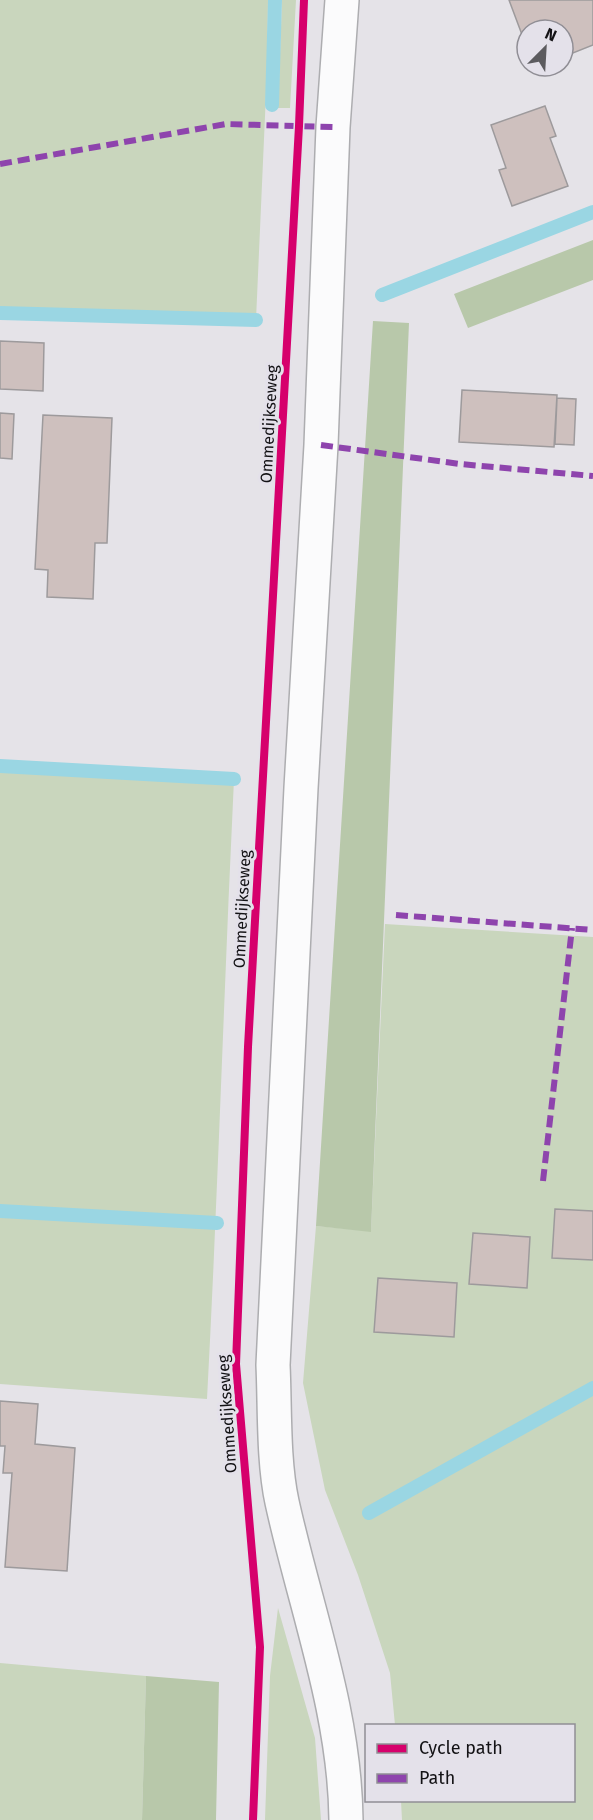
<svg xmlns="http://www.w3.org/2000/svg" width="593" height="1820" font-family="'Fira Sans',sans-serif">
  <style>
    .green { fill: #c9d6bd }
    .forest { fill: #b8c8aa }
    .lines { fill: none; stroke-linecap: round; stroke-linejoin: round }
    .stream { stroke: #9ad6e3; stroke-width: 14 }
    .building { fill: #cec0be; stroke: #9d9a9c; stroke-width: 1.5 }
    .secondary-casing { stroke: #adadb0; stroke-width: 36 }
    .secondary { stroke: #fbfbfc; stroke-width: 33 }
    .quiet { stroke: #8e44ad; stroke-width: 6; stroke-dasharray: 12 6; stroke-linecap: butt }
    .cycleway-casing { stroke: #e4e1ea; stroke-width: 11 }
    .cycleway { stroke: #d6006c; stroke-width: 8 }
    .labels { text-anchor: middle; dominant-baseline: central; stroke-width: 6; stroke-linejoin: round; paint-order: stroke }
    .street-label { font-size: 16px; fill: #131215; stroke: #e4e1ea }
  </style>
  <rect width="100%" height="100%" fill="#e5e3e8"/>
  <path class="green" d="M0,0H268L267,71L256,320L0,313Z
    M282,0H296L290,108H278Z
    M0,766L234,779C224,986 218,1193 207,1399L0,1384Z
    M385,924L593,937V1820H402L401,1801L574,1800V1726L395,1725L390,1673L358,1575L325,1490L303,1383L316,1226L371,1231Z
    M278,1608L315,1738L321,1820H265L270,1676Z
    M0,1663L146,1676L142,1820H0Z"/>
  <path class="forest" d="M593,240V280L468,328L454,294Z
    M373,321L409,323L371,1232L316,1226Z
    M146,1676L219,1682L216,1820H142Z"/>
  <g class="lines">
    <path class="stream" d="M272,105L275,0
      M382,295L593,212
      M0,313L256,320
      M0,766L234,779
      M0,1211L217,1223
      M369,1513L593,1388"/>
  </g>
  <path class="building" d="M509,0H593V45L563,57V30H527V48Z
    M545,106L556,136L550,138L568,186L512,206L499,170L506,168L491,125Z
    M0,341L44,343L43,391L0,389Z
    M462,390L557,395L554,447L459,442Z
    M557,398L576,399L574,445L555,444Z
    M0,413L14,414L12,459L0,458Z
    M43,415L112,418L107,543H95L93,599L47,597L48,570L35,569Z
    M555,1209L593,1211V1260L552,1258Z
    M473,1233L530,1237L527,1288L469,1284Z
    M378,1278L457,1283L454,1337L374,1332Z
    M0,1401L38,1404L35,1444L75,1448L67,1571L5,1567L12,1473H3L5,1446H0Z"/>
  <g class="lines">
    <g class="secondary-casing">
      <path id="secondary" d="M342,0L333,127L321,445L301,788L273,1365C275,1407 273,1461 282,1502C305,1607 345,1711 346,1820"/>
    </g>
    <use href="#secondary" class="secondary"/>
    <path class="quiet" d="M0,164L226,124L333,127
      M321,445L460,464L593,476
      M396,915L593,930
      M543,1181L572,928"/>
    <g class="cycleway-casing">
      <path id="cycleway" d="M253,1820L260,1647L236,1364L248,1047L299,126L304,0"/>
    </g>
    <use href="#cycleway" class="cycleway"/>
  </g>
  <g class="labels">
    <g class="street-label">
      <text transform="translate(269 424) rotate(-87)">Ommedijkseweg</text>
      <text transform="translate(242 909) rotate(-87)">Ommedijkseweg</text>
      <text transform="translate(227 1414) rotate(-94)">Ommedijkseweg</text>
    </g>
  </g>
  <rect x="365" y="1724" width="210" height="78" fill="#e4e1ea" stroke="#908e95" stroke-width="1.5"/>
  <rect x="377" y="1744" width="30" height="9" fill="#d6006c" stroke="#908e95" stroke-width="1.5"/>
  <text x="419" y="1754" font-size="18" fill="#131215">Cycle path</text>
  <rect x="377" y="1774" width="30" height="9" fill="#8e44ad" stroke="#908e95" stroke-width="1.5"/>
  <text x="419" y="1784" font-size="18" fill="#131215">Path</text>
  <g transform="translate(545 48) rotate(24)"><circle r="28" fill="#e4e1ea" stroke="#908e95" stroke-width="1.5"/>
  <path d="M0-4.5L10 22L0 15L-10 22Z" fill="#5c5b5f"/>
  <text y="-9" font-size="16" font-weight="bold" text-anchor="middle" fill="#131215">N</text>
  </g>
</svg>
